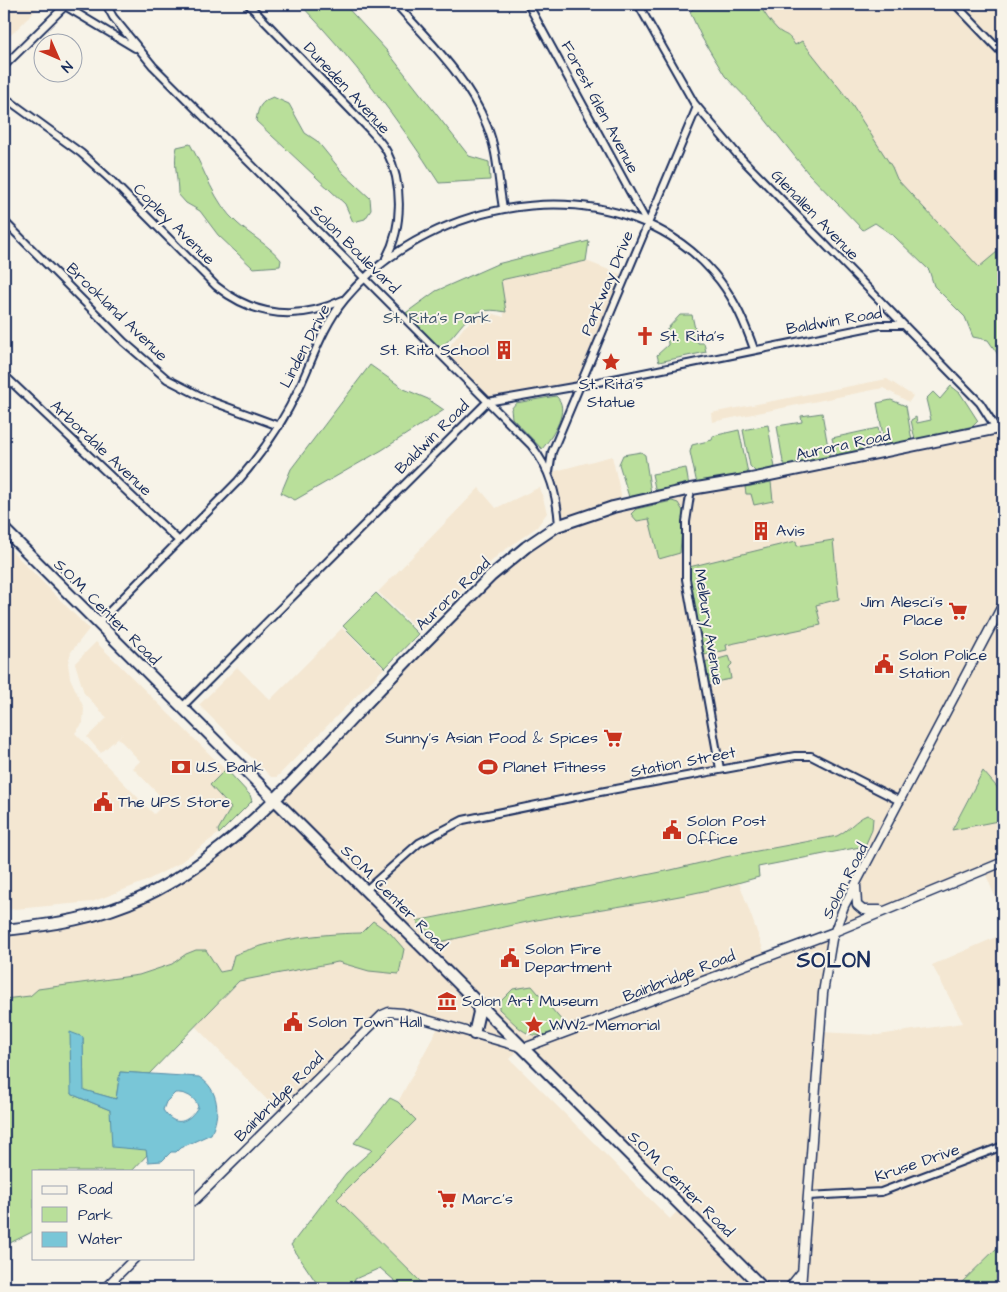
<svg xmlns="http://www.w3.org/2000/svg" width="1007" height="1292" font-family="'Architects Daughter',sans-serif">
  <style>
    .built { fill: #f4e7d2; fill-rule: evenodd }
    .green { fill: #b9df9a; stroke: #6a877c }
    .water { fill: #79c6d7; stroke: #538aa7; fill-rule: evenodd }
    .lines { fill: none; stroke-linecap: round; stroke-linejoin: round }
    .minor-casing { stroke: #1b2f5e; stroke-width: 10 }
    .tertiary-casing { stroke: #1b2f5e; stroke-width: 11 }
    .primary-casing { stroke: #1b2f5e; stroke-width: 14 }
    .minor { stroke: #f7f3e8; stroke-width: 6 }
    .tertiary { stroke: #f7f3e8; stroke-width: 8 }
    .primary { stroke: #f7f3e8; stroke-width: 10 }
    .labels { text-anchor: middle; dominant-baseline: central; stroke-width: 4; stroke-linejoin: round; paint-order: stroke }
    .street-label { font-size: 16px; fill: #1b2f5e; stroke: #f7f3e8 }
    .park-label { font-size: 16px; fill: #3b526a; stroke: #f7f3e8 }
    .poi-label { font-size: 16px; fill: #1b2f5e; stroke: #f7f3e8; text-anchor: start }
    .district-label { font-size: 21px; font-weight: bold; letter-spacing: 1px; fill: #1b2f5e; stroke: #f7f3e8 }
  </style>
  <rect width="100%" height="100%" fill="#f7f3e8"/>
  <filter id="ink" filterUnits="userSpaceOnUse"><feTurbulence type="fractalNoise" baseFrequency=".02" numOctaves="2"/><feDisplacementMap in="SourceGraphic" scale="10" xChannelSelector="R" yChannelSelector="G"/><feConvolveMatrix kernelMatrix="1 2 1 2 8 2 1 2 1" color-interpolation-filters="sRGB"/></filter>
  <g filter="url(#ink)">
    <path class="built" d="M4,4H42L4,42Z
      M747,4H1003V319Z
      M586,261L625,276L581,381L489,397L443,355L464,327L473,320L487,312L504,317L501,280Z
      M887,379L913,396L909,402L883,388L712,422L711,413Z
      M1003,427V794L983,771L952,829L1003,820V916L984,870L834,932L820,1032L878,1035L963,1023L932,965L1003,934V1288H427L337,1199L415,1120L398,1102L440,1024L389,1012L281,1114L195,1026L255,965L4,1015V917L11,929L46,926L142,897L222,848L491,576L559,525L548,473L612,456L623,504ZM879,844L834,932L766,957L735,871ZM522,1046L681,1207L670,1219L510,1059Z
      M540,487L547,513L537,527L498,555L420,632L378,592L479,488L496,508Z
      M4,543L89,629L71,652L68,663L70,678L84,708L83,723L75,733L154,814L166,802L133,768L140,761L118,738L123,733L101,753L87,737L107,718L84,693L75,663L96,642L244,788L251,798V803L226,828L178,864L144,882L92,902L4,910Z
      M342,628L384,668L277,777H271L199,705L237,667L270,700Z"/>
    <path class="green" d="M300,4H344L387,51L469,156L489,162L490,180L439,183C399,120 351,57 300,4Z
      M698,4H759C764,13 770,22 778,30C787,37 787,32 795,45L802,41L848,99L892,167L897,179L979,267L1003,247V370L997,353L988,340L973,337L965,317L934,286L929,270L894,236L875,223L863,230L808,173L756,108L725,76L702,38L690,12Z
      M273,97L289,104L305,133L317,141L343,173L370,198L371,210L365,219L353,222L345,204L256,121C258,108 260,102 273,97Z
      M190,144C205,170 214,203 237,223C251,236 269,245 281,260L280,266L253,268L218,235L200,211L186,203L178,194C178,178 173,163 177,147Z
      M589,241L586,261L501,280L506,312C463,303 465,331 437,350L403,315L436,291L497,264Z
      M680,315H692L698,343H704L706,352L659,362L657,355L668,345L667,329Z
      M370,365L404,389L428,399L444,410L382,450L295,500L281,493L291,469Z
      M951,386L960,393L978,421L973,426L915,440L911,420L916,417L917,423L931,420L926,399L933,392L940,399Z
      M556,396C571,409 553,436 542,449L512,418L511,409L516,403Z
      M891,400L906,406L912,441L885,446L877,403Z
      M822,413L830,458L786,466L783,462L777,426L802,422L801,416Z
      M768,425L775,468L757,473L750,466L743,430Z
      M878,428L882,445L836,455L832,438Z
      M739,430L748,473L697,484L690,452L692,445L712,440L713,436Z
      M641,452L645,455L651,493L629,497L619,464L623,455Z
      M686,468L689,486L659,491L655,488L652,474Z
      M771,482L773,501L754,505L751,494H746L745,487Z
      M672,501L678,503L683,511L680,553L659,559L649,519L637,521L631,514L636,509Z
      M833,540L839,599L816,605L821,625L726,645L727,650L704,655L685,568L796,541L797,546Z
      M376,593L418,634L385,668L343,626Z
      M729,656L732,664L729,667L731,679L709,683L704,663Z
      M226,769L250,795L252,801L219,834L218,830L231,808L210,785Z
      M983,771L1003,794V820L952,830Z
      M867,815L873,818L872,830L865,846L758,867L759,877C695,896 629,905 563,915C522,922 481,933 440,942L416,921L671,870L725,857L837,836C849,830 855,820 867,815Z
      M373,921L390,933L404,949L399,974L369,971L338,962L239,981L149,1074L120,1072L116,1099L83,1090V1038L71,1094L110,1110L147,1150V1155L132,1171H34V1231L4,1246V999L30,996L38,989L139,975L172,964L186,954L196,950H206L220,972L230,970L234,955C275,939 316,934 361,933Z
      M532,986L563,1022V1029C528,1043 525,1033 499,1009V1003L513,989Z
      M390,1098L398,1102L416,1120L337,1199L427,1288H403L380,1268L355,1279L354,1288H320L291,1245L346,1173L372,1150L354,1143Z
      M1001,1244L1003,1247V1288H956Z"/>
    <path class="water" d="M70,1032L83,1037L84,1090L116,1099L120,1072L199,1077C219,1089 221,1114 211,1134L180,1148L176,1152H171L162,1161L148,1162L146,1150L112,1147L110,1110L71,1094ZM175,1093C184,1092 196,1097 198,1107C188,1123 175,1128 163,1110L166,1102Z"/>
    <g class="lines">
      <g class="minor-casing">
        <path id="minor" d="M106,4L113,17L153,66L531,445C550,469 557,495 559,525
          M248,4L370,130C376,137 383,144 387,152C403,183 403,227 386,258
          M396,4C430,42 468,78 487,126C498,152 498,181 503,208
          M528,4L647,223
          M638,4L694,103L737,154L980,403L996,428
          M955,4L1003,54
          M65,6L135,48
          M4,66L67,4
          M4,97L81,153L112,181L216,286C255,317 298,321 343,300
          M4,221L124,342L167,379L208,400L279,426
          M4,375L179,541
          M549,472L552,452L697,107
          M691,489L686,522V579L720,769
          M98,623L238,481C263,452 284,421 300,386C313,358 324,324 345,299C433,193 628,162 720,281C736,302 745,324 754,349
          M182,707L487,402L579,386L880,325H903
          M366,890L419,843L463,820L600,792L795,756H811L900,801
          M808,1196L881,1192L1003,1146"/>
      </g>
      <g class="tertiary-casing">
        <path id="tertiary" d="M856,886L857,905L863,910H880
          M194,1201L382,1015L389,1012L403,1013L524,1048L834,932L1003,862
          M105,1288L135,1258
          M789,1288L801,1273
          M801,1288L823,993L832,939L844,906L1003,604"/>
      </g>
      <g class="primary-casing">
        <path id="primary" d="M4,529L763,1288
          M4,930C52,925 99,918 143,897C231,855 296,778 362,708C404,663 448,619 491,576L526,547L557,526L613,507L691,489L751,479L1003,427
          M474,1034L479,1012L476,1001"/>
      </g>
      <use href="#minor" class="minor"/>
      <use href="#tertiary" class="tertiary"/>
      <use href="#primary" class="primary"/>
    </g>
  </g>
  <defs>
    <g id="church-bare" transform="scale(1.5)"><path d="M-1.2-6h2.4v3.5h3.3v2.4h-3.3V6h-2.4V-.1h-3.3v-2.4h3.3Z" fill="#c8321e" stroke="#f7f3e8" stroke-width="2.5" paint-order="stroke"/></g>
    <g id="building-bare" transform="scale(1.5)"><path d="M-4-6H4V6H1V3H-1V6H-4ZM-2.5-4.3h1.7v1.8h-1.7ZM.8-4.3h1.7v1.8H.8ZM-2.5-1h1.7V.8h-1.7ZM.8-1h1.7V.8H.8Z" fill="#c8321e" stroke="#f7f3e8" stroke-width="2.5" paint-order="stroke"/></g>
    <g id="sight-bare" transform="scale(1.5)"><path d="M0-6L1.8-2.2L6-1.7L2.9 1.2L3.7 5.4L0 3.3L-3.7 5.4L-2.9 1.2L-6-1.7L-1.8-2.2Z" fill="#c8321e" stroke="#f7f3e8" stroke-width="2.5" paint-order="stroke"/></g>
    <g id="supermarket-bare" transform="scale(1.5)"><path d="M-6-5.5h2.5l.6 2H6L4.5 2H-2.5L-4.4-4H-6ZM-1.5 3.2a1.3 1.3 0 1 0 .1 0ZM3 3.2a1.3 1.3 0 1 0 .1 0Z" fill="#c8321e" stroke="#f7f3e8" stroke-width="2.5" paint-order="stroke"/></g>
    <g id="civic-bare" transform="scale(1.5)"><path d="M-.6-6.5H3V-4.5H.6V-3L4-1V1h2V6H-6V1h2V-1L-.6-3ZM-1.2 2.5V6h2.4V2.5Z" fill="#c8321e" stroke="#f7f3e8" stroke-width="2.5" paint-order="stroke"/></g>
    <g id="bank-bare" transform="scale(1.5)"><path d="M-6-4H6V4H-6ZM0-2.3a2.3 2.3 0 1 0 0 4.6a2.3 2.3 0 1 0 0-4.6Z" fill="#c8321e" stroke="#f7f3e8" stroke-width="2.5" paint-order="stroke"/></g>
    <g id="stadium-bare" transform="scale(1.5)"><path d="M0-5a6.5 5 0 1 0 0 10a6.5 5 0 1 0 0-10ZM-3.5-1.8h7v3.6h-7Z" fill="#c8321e" stroke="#f7f3e8" stroke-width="2.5" paint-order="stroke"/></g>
    <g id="museum-bare" transform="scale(1.5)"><path d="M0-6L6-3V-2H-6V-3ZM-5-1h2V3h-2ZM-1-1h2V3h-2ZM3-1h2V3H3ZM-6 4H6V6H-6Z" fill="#c8321e" stroke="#f7f3e8" stroke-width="2.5" paint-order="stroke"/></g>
  </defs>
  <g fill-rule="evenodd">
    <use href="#church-bare" x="645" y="336"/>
    <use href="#building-bare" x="504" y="350"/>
    <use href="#sight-bare" x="611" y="362"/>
    <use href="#building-bare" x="761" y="531"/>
    <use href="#supermarket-bare" x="958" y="611"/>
    <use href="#civic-bare" x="884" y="664"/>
    <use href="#supermarket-bare" x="613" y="738"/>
    <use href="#bank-bare" x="181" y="767"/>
    <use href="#stadium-bare" x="488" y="767"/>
    <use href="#civic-bare" x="103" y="802"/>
    <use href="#civic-bare" x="672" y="830"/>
    <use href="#civic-bare" x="510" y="958"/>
    <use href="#museum-bare" x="447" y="1001"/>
    <use href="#civic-bare" x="293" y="1022"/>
    <use href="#sight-bare" x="534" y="1025"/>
    <use href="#supermarket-bare" x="447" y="1199"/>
  </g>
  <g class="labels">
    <g class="street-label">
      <text transform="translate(347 88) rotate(47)">Duneden Avenue</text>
      <text transform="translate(600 107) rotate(62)">Forest Glen Avenue</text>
      <text transform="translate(815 215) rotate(46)">Glenallen Avenue</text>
      <text transform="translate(174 224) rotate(45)">Copley Avenue</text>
      <text transform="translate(355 249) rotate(45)">Solon Boulevard</text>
      <text transform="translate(607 283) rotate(-67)">Parkway Drive</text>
      <text transform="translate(117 312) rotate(44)">Brookland Avenue</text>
      <text transform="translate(834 321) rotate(-10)">Baldwin Road</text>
      <text transform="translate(305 346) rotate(-63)">Linden Drive</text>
      <text transform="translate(432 437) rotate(-45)">Baldwin Road</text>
      <text transform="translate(843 445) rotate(-12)">Aurora Road</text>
      <text transform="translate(101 448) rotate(43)">Arbordale Avenue</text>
      <text transform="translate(453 594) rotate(-44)">Aurora Road</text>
      <text transform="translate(107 612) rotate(45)">S.O.M. Center Road</text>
      <text transform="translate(709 627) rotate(81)">Melbury Avenue</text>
      <text transform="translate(683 762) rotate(-11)">Station Street</text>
      <text transform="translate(845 881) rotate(-63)">Solon Road</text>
      <text transform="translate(394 898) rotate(45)">S.O.M. Center Road</text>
      <text transform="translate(679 976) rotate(-21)">Bainbridge Road</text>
      <text transform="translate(279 1097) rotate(-45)">Bainbridge Road</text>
      <text transform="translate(917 1163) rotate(-19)">Kruse Drive</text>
      <text transform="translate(681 1184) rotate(45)">S.O.M. Center Road</text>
    </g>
    <g class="park-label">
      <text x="437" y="318">St. Rita's Park</text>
    </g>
    <g class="poi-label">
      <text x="660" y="336">St. Rita's</text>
      <text x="489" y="350" text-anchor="end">St. Rita School</text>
      <text x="611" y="384" text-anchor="middle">St. Rita's<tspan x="611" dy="18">Statue</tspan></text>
      <text x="776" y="531">Avis</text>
      <text x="943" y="602" text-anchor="end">Jim Alesci's<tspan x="943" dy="18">Place</tspan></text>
      <text x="899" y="655">Solon Police<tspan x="899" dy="18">Station</tspan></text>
      <text x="598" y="738" text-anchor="end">Sunny's Asian Food &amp; Spices</text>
      <text x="196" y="767">U.S. Bank</text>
      <text x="503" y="767">Planet Fitness</text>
      <text x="118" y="802">The UPS Store</text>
      <text x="687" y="821">Solon Post<tspan x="687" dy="18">Office</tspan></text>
      <text x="525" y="949">Solon Fire<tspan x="525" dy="18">Department</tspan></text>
      <text x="462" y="1001">Solon Art Museum</text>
      <text x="308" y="1022">Solon Town Hall</text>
      <text x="549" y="1025">WW2 Memorial</text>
      <text x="462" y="1199">Marc's</text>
    </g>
    <g class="district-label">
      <text x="834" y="960">SOLON</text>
    </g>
  </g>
  <rect width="1007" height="1292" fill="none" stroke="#f7f3e8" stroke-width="20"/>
  <rect x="10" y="10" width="987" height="1272" fill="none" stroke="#1b2f5e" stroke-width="2" filter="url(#ink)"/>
  <rect x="32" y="1170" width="162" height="90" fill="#f7f3e8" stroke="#9fa5b1"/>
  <rect x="42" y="1186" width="25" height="8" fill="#f7f3e8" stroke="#9fa5b1"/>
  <text x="78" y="1194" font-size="15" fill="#1b2f5e">Road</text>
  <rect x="42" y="1207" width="25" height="15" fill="#b9df9a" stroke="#9fa5b1"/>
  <text x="78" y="1220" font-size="15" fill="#1b2f5e">Park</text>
  <rect x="42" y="1232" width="25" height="15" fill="#79c6d7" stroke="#9fa5b1"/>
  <text x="78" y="1244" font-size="15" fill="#1b2f5e">Water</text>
  <g transform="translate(58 58) rotate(135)"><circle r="24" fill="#f7f3e8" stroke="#9fa5b1"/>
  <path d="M0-4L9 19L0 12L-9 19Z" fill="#c8321e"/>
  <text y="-8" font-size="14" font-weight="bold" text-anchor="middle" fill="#1b2f5e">N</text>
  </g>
</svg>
